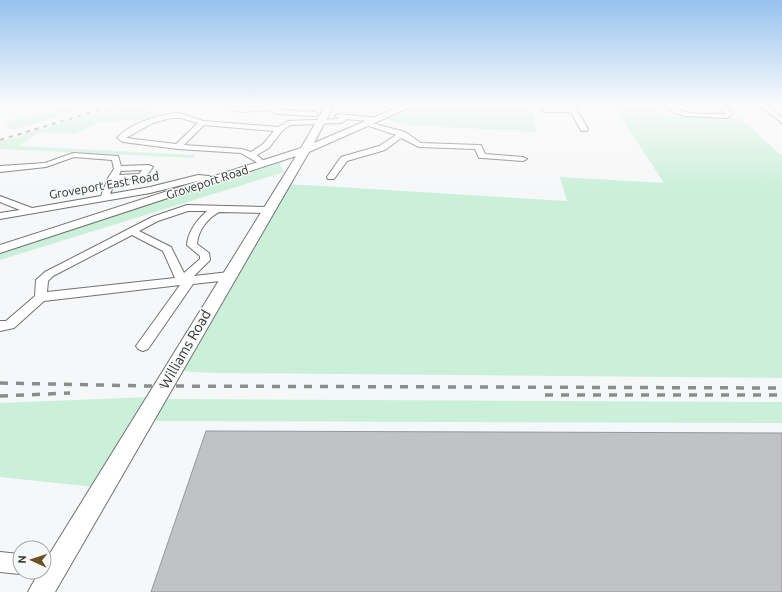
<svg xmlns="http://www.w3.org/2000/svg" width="782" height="592" font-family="Ubuntu,sans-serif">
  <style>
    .green { fill: #cbf0da }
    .building { fill: #c1c2c4; stroke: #969799 }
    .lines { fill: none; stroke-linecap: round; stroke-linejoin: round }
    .minor-casing { stroke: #717273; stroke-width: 2 }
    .major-casing { stroke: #717273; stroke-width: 2 }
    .minor { fill: #fff; fill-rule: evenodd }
    .major { fill: #fff; fill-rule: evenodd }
    .rail-far1 { stroke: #8c8d8d; stroke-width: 2; stroke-dasharray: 4.5 4.5; stroke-linecap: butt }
    .rail { stroke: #8c8d8d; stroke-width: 3.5; stroke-dasharray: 8 8; stroke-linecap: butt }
    .labels { text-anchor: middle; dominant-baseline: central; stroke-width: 3; stroke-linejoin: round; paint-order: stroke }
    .far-street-label { font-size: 12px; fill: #2f3030; stroke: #f6f7f8 }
    .street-label { font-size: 14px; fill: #2f3030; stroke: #f6f7f8 }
  </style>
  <rect width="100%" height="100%" fill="#f6f7f8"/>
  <path class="green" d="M69,105H96L12,130L4,122Z
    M121,105H158L148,111L159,112L142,120L100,122L74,134L39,133L18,146L196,155L193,158L0,149V142Z
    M417,105H532L536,132L405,125L386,119Z
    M613,105H657L667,117L740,118L782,156V378L215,373L180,371L288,184L567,201L560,177L664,183Z
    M279,162L284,172L0,260V253Z
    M149,397L94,487L0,477V403Z
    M166,399L782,402V423L153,421Z"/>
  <path class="building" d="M206,431L782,433V592H151Z"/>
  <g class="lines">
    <g class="minor-casing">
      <path id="minor" d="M226,105L242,108L275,105L274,107L279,110L315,112L318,114L315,116L278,114L269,110L242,112L229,109Z
        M568,105H574L588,129L587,131H581L571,112H544L541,110L544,108H569Z
        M665,105H672C684,117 710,113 726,114L717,105H724L733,114L727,118L685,116L673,113Z
        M759,105H767L782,118V123Z
        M181,113L203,121L278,127L288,121L339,119L335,116L338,114L377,118L380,120L377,122L347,119L341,123L290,125L282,131L269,148L257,155L267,164L263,166L241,153L178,149L123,142L117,138C132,122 160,114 181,113ZM171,118H181L198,123L176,144L126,138L153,123ZM204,125L274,131L263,144L251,152L242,149L184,145Z
        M368,122L405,132L421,143L478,145H481L485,154L523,157L527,159L523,161L482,158H479L475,149L419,147L401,138L385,150L347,161L334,179H328L327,177L341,157L379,146L396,135L366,125L364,124Z
        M73,153L118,156L121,166L149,165L153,167L145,178L116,180L110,194L150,187L198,175L209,176L216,181L212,184L198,181L150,193L0,219V213L20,210L0,202V196L32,208L101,196L108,178L114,169L112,160L74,157L46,167L0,172V166L45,163ZM142,170L139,174L119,175L121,171Z
        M187,205L268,207L273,210L268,213L219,212C208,218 198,230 197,244L209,253L210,260L194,276L229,272L235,276L229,280L193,284L148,349L143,351L138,349L136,346L180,285L44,301L14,328L0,331V321H6L35,296L36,280L45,272L152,217ZM188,211H207C197,220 188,231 187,245L200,256V259L184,273L171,247L139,231L158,221ZM132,235L163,251L175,278L47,292L48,281L53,276Z
        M0,552L20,554V572H24L20,574L0,572Z"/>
    </g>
    <g class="major-casing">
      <path id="major" d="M326,105H334L314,143L403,105H415L309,152L55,592H28L39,572H44V563L296,156L0,253V245L301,148Z"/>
    </g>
    <use href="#minor" class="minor"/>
    <use href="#major" class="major"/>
    <path class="rail-far1" d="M0,140L115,105"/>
    <path class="rail" d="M0,383L150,386L782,388
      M545,395H782
      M0,396L70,393"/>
  </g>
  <linearGradient id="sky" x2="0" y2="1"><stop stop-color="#95c2ee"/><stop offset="0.56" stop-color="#fbfbfc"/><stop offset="1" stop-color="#fbfbfc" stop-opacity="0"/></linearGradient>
  <rect width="782" height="188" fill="url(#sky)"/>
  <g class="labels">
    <g class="far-street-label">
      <text transform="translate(207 182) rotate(-18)">Groveport Road</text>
      <text transform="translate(104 185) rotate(-10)">Groveport East Road</text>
    </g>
    <g class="street-label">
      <text transform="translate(185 349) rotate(-60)">Williams Road</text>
    </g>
  </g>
  <g transform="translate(32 560) rotate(273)"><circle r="19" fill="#f6f7f8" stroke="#a6a7a8"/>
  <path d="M0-3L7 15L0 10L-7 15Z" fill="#6c5022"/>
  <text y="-6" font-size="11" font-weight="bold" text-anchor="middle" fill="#2f3030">N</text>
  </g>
</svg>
